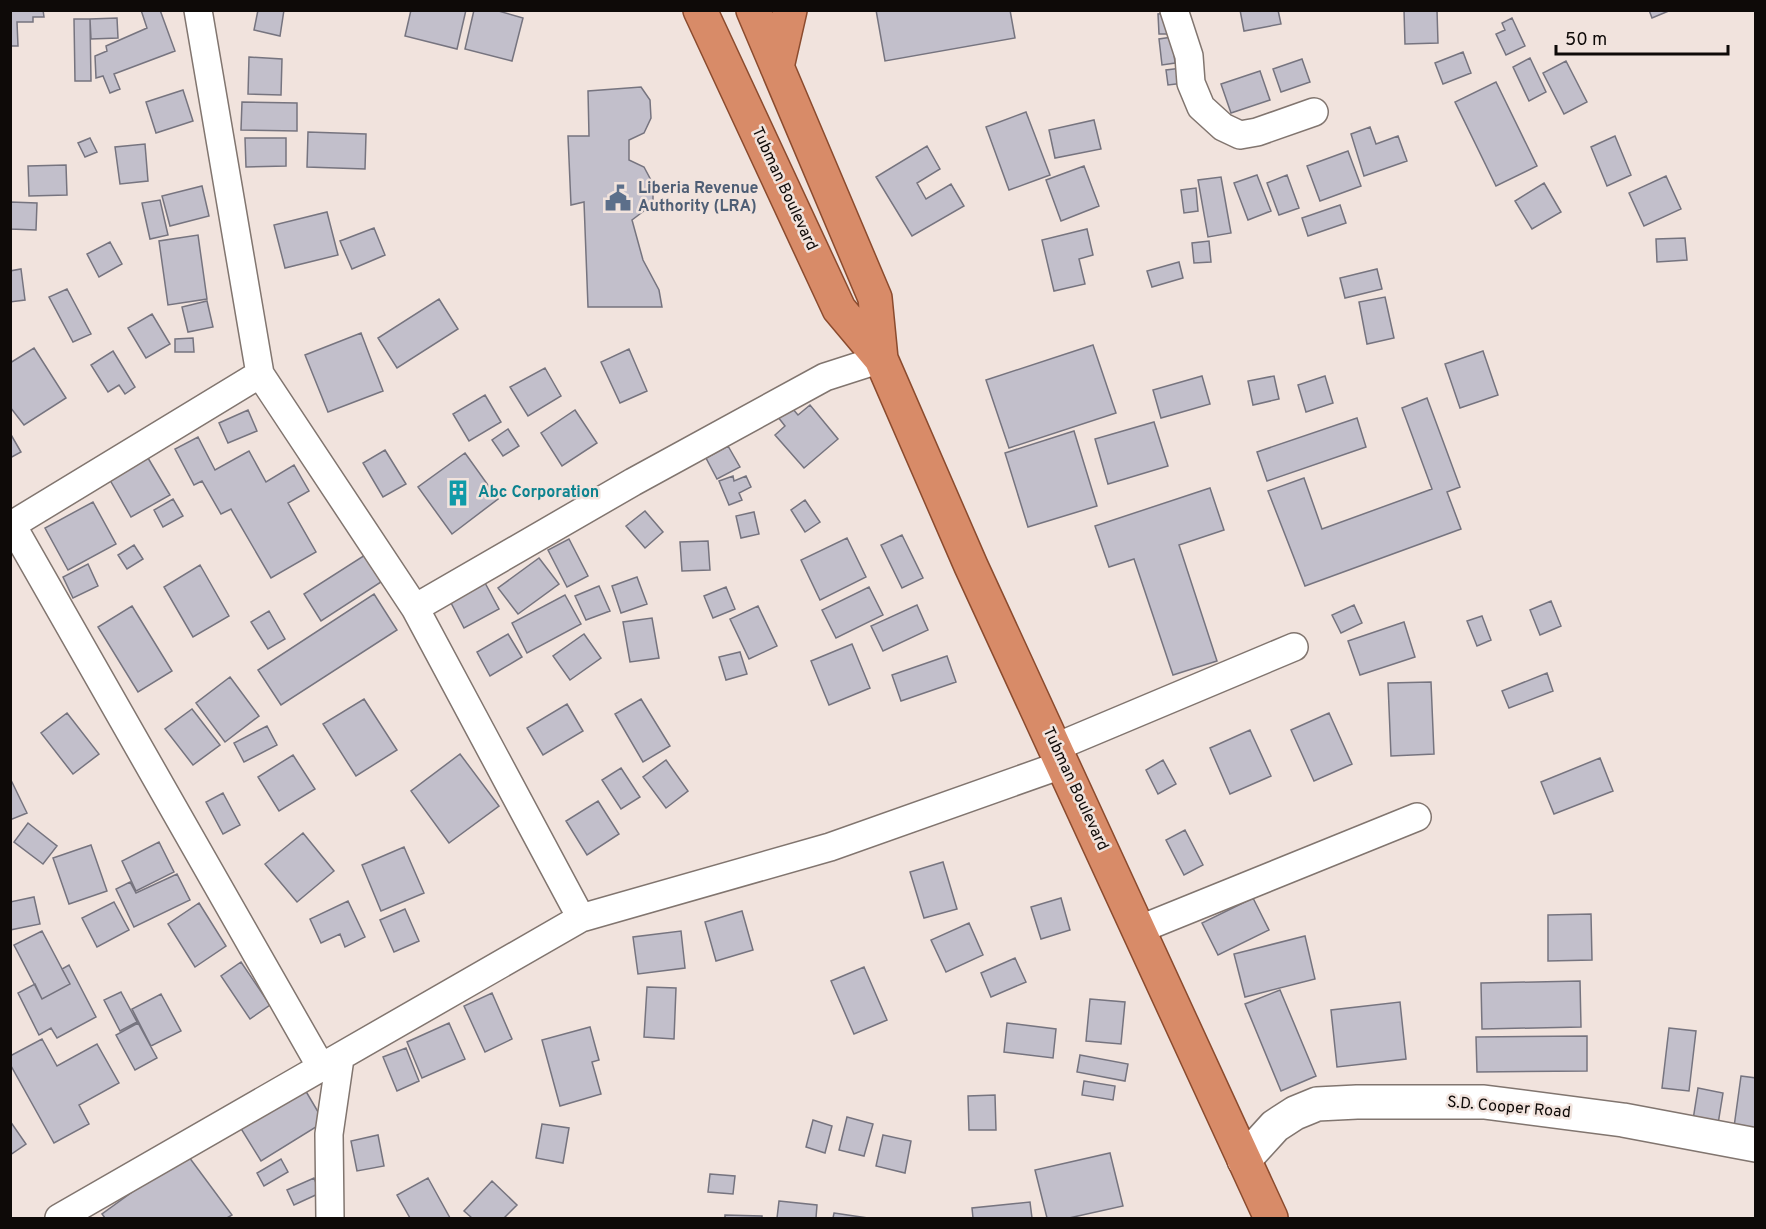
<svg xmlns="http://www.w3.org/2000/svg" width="1766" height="1229" font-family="Overpass,sans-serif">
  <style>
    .building { fill: #c2bfcb; stroke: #76747f; stroke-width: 1.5 }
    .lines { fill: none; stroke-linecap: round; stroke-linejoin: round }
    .minor-casing { stroke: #81756f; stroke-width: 30 }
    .tertiary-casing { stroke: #81756f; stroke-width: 36 }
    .trunk-casing { stroke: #8b4b2e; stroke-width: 36 }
    .minor { stroke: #fff; stroke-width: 27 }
    .tertiary { stroke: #fff; stroke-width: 33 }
    .trunk { stroke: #d88b68; stroke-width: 33 }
    .labels { text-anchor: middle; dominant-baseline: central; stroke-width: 5; stroke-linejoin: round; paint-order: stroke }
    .service-label { font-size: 16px; font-weight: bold; fill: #4e5e75; stroke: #f1e3dd; text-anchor: start }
    .street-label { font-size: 16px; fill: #0e0a08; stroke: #f1e3dd }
    .culture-label { font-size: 16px; font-weight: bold; fill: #0d838f; stroke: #f1e3dd; text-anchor: start }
  </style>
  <rect width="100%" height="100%" fill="#f1e3dd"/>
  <path class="building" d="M10,10H43L44,17H33V22H17L18,46H10Z
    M141,10H160L175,51L114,74L120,89L110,93L103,76L96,78L95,56L107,51L106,46L147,28Z
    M258,10H284L280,36L254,30Z
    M411,10H466L457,49L405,36Z
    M474,10H495L523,18L512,61L465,49Z
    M876,10H1010L1015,38L885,61Z
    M1240,10H1278L1281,24L1244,31Z
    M1404,10H1437L1438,43L1405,44Z
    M1649,10H1671L1652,18Z
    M1168,13L1169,34H1159L1158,14Z
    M117,18L118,38L91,39L90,19Z
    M1512,18L1525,46L1506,55L1496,34L1505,30L1502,23Z
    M74,19H90L91,81H75Z
    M1172,37L1175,63L1162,65L1159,39Z
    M1463,52L1471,73L1443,84L1435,63Z
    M249,57L282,59L281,95L248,94Z
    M1530,58L1546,92L1529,101L1513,67Z
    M1302,59L1310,82L1281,92L1273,69Z
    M1566,61L1587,102L1564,114L1543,73Z
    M1182,68L1184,83L1168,85L1166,70Z
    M1260,71L1270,100L1231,113L1221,84Z
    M1496,82L1537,166L1496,186L1455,102Z
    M641,87L650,100L651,118L644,133L629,140V160L644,167L653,184V204L632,220L643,260L659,290L662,307H588L584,202L571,205L568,136H589L588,91Z
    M183,90L193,121L156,133L146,102Z
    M242,102L297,103V131L241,130Z
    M1026,112L1050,175L1009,190L986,127Z
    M1094,120L1101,149L1055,158L1049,130Z
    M1370,127L1376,144L1398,136L1407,161L1364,176L1351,134Z
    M308,132L366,134L365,169L307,167Z
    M1615,136L1631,175L1607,186L1591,147Z
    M90,138L97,152L85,157L78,143Z
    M245,138H286V166L246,167Z
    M145,144L148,181L120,184L115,147Z
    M927,146L940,169L917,183L926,199L951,184L964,206L912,236L876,177Z
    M1348,151L1361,186L1320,201L1307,166Z
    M66,165L67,195L29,196L28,166Z
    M1084,166L1099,206L1061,221L1046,180Z
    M1257,175L1271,211L1248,220L1234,183Z
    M1287,175L1299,208L1279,215L1267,183Z
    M1666,176L1681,209L1644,226L1629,193Z
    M1221,177L1231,233L1208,237L1198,180Z
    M1544,183L1561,212L1532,229L1515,201Z
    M202,186L209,216L170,226L162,196Z
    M1196,188L1198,211L1184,213L1181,190Z
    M160,200L168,235L150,239L142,203Z
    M10,202L37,203L36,230L10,229Z
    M1340,205L1346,223L1308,236L1302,218Z
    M327,212L338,255L285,268L274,225Z
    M374,228L385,255L352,269L340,241Z
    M1087,229L1093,255L1079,259L1085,284L1054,291L1042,240Z
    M198,235L207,299L168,305L159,241Z
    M1685,238L1687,260L1657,262L1656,239Z
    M1209,241L1211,262L1194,263L1192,243Z
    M110,242L122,264L99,277L87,254Z
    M1179,262L1183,278L1152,287L1147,271Z
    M21,269L25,300L10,302V271Z
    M1377,269L1382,289L1345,298L1340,278Z
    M67,289L91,334L73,342L49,297Z
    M1385,297L1394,338L1367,344L1359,302Z
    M439,299L458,329L397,368L378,338Z
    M207,301L213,327L188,332L182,307Z
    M152,314L170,344L146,358L128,328Z
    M361,333L383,391L328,412L305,355Z
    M193,338L194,352H175V339Z
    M1093,345L1116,413L1009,448L986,380Z
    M34,348L66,398L24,425L10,407V363Z
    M629,349L647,391L620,403L601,362Z
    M113,351L135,387L125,394L119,385L108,392L91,365Z
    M1483,351L1498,395L1460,408L1445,364Z
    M545,368L561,396L528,416L510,387Z
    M1202,376L1210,404L1161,418L1153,390Z
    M1274,376L1279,399L1253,405L1248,381Z
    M1325,376L1333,403L1306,412L1298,385Z
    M485,395L501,422L469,441L453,414Z
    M1427,398L1460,487L1447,492L1461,529L1305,586L1268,491L1304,478L1322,529L1432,489L1402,408Z
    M786,401L798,415L810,405L838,439L804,468L775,435L785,426L774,412Z
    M248,410L257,431L228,443L219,423Z
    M575,410L597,443L562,466L541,433Z
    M1357,418L1366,447L1267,481L1257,452Z
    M1154,422L1168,466L1108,484L1095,439Z
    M508,429L519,446L503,456L492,440Z
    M1074,431L1097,506L1028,527L1005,453Z
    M10,433L21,452L10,458Z
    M198,437L215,470L249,451L266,482L294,465L309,491L288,503L316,552L271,578L231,509L221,514L202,481L194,485L175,449Z
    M728,446L740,467L717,479L706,458Z
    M385,450L406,484L383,497L363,463Z
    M465,453L498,499L452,534L418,487Z
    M148,458L170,495L131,517L110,480Z
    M733,476L734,481L746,476L751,487L739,493L742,500L729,505L719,481Z
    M1210,488L1224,530L1179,545L1217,661L1173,675L1134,559L1109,567L1095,526Z
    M173,499L183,516L163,527L154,510Z
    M805,500L820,522L805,532L791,510Z
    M93,502L116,544L68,570L45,528Z
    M645,511L663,532L645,548L626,526Z
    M754,512L759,534L741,538L736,516Z
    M902,535L923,578L902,588L881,545Z
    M847,538L866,577L820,600L801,560Z
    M569,539L588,576L567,587L548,550Z
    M708,541L710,570L682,571L680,542Z
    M134,545L143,559L127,569L118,555Z
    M365,555L381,582L321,621L304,594Z
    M539,558L559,584L518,614L498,588Z
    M88,564L98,586L73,598L63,577Z
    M200,565L229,616L193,637L164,587Z
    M637,577L647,604L621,613L612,586Z
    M484,581L499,609L464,628L449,599Z
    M599,586L610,611L586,620L575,596Z
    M726,587L735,609L713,618L704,596Z
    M869,587L883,615L836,638L822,610Z
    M374,594L397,630L281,705L258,670Z
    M565,595L581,624L527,653L512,623Z
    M1551,601L1561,626L1540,635L1530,610Z
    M917,605L928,630L883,651L871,626Z
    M1354,605L1362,623L1341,633L1332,615Z
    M132,606L172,671L138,692L98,627Z
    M758,606L777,646L749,659L730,619Z
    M269,611L285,639L268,649L251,622Z
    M1482,616L1491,640L1477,646L1467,621Z
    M652,618L659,658L630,662L623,622Z
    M1404,622L1415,657L1360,675L1348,641Z
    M508,634L522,657L490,676L477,652Z
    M584,634L601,658L570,680L553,656Z
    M852,644L870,688L829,705L811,661Z
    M740,652L747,674L726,680L719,657Z
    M947,656L956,682L901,701L892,675Z
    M1547,673L1553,691L1509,708L1502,691Z
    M230,677L259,716L225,742L196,703Z
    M1431,682L1434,754L1391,756L1388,683Z
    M364,699L397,750L356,776L323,724Z
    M641,699L670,746L643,762L615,714Z
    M567,704L583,731L543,755L527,728Z
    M192,709L220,745L193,765L165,729Z
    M67,713L99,754L73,774L41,733Z
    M1329,713L1352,764L1314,781L1291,730Z
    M267,726L277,745L244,762L234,743Z
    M1250,730L1271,776L1230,794L1210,748Z
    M460,754L499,806L449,843L411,791Z
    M293,755L315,789L279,811L258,777Z
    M1600,758L1613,791L1554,814L1541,782Z
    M666,760L688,791L666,808L643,777Z
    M1163,760L1176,784L1158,794L1146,770Z
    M621,768L640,797L621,809L602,780Z
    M10,778L27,813L10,820Z
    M223,793L240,825L223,834L206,802Z
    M598,801L619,834L587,855L566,821Z
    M28,823L57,846L43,864L14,842Z
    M1185,830L1203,865L1184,875L1166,840Z
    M303,833L334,871L297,902L265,864Z
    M159,842L174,872L136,891L122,861Z
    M91,845L107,891L69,904L53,858Z
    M404,847L424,893L381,911L362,865Z
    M943,862L957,909L924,918L910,872Z
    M177,874L190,900L134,927L116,889L130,882L136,893Z
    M34,897L40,924L10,930V902Z
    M1061,898L1070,930L1041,939L1031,907Z
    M1253,898L1269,930L1218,955L1202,923Z
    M348,901L365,937L345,947L340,934L321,943L310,919Z
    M114,902L129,930L97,947L82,918Z
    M199,903L226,946L195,967L168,924Z
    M405,909L419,941L394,952L380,920Z
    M742,911L753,950L716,961L705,922Z
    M1591,914L1592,960L1548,961V915Z
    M969,923L983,955L946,972L931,940Z
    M42,931L70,984L42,999L14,945Z
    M681,931L685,968L638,974L633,937Z
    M1305,936L1315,979L1245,997L1234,954Z
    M1015,958L1026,982L991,997L981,973Z
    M241,962L270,1005L250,1019L221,976Z
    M69,965L96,1017L57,1038L51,1028L39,1035L18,993L35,984L42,999L70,984L62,969Z
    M864,967L887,1020L854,1034L831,981Z
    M1580,981L1581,1027L1482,1029L1481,983Z
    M647,987L676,988L674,1039L644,1037Z
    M1280,990L1316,1076L1281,1091L1245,1004Z
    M121,992L137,1022L120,1031L104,1000Z
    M492,993L512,1039L485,1052L464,1006Z
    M161,994L181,1031L151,1046L132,1009Z
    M1090,999L1125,1002L1121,1044L1086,1041Z
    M1400,1002L1406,1059L1337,1067L1331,1010Z
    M138,1023L157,1058L135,1070L116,1035Z
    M449,1023L465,1059L422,1078L407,1042Z
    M1007,1023L1056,1029L1053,1058L1004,1052Z
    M590,1027L599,1060L592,1062L601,1094L560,1106L542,1040Z
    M1669,1028L1696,1031L1689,1091L1662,1088Z
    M1587,1036V1071L1477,1072L1476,1037Z
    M42,1039L57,1066L97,1044L119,1083L79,1105L89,1124L54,1143L10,1064V1056Z
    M406,1048L419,1081L397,1091L383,1057Z
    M1080,1055L1128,1064L1125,1081L1077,1072Z
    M1741,1076L1756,1078V1130L1734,1127Z
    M1084,1081L1115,1086L1113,1100L1082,1095Z
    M304,1088L324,1122L261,1161L240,1127Z
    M1698,1088L1723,1093L1718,1124L1693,1120Z
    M995,1095L996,1130H969L968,1096Z
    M847,1117L873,1124L864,1156L839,1150Z
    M813,1120L832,1126L825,1153L806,1147Z
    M10,1121L26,1144L10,1155Z
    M542,1124L569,1128L563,1163L536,1158Z
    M378,1135L384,1166L357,1171L351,1141Z
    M883,1135L911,1141L905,1173L876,1166Z
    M186,1153L232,1215L227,1218H105L102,1214Z
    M1110,1153L1123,1206L1069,1218H1047L1035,1170Z
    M281,1159L288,1172L264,1186L257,1173Z
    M710,1174L735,1176L733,1194L708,1192Z
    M314,1178L320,1193L294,1205L287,1190Z
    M428,1178L450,1218H410L397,1195Z
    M492,1181L517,1205L504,1218H472L464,1211Z
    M779,1201L817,1205L816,1218H777Z
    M1030,1202L1032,1218H973L972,1208Z
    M834,1213L868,1218H833Z
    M725,1215L762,1216V1218H725Z"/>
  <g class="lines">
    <g class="minor-casing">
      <path id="minor" d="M1174,10L1189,56L1191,83L1201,107L1223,127L1240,135L1257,132L1314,112
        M260,374L415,608L581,918
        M12,525L321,1067
        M10,526L260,374L198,10
        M415,608L633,482L825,377L881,359
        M1056,747L1294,647
        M1138,930L1417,817
        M59,1218L581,918L830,847L1064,764
        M330,1218L329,1134L340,1058"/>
    </g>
    <g class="tertiary-casing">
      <path id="tertiary" d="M1244,1160L1275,1126L1295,1113L1317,1104L1357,1102H1484L1623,1120L1756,1145"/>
    </g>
    <g class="trunk-casing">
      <path id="trunk" d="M700,10L839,309L881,359L971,566L1271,1218
        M753,10L875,298L881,359
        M777,67L790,10"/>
    </g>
    <use href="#minor" class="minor"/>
    <use href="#tertiary" class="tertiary"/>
    <use href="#trunk" class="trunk"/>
  </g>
  <defs>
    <g id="civic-bare" transform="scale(2.07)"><path d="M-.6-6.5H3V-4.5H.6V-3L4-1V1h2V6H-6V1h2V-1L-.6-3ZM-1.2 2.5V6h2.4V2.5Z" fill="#5c6f8a" stroke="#f1e3dd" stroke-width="2.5" paint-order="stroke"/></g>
    <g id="building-bare" transform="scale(2.07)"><path d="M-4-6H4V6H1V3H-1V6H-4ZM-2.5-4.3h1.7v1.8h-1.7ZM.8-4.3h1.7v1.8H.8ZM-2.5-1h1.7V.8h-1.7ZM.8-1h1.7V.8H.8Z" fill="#0f9aa8" stroke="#f1e3dd" stroke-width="2.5" paint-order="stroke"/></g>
  </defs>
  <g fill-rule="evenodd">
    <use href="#civic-bare" x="618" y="198"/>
    <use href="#building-bare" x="458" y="493"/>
  </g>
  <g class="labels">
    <g class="service-label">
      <text x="638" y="189">Liberia Revenue<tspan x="638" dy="18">Authority (LRA)</tspan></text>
    </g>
    <g class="street-label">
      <text transform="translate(784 189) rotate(65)">Tubman Boulevard</text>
      <text transform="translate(1075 789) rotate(65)">Tubman Boulevard</text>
      <text transform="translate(1509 1108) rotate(5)">S.D. Cooper Road</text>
    </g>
    <g class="culture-label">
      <text x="478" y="493">Abc Corporation</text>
    </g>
  </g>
  <rect width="1766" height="1229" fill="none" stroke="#0e0a08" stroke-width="24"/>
  <path d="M1556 45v9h172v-9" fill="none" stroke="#0e0a08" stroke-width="3"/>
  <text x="1565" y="45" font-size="18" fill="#0e0a08" stroke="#f1e3dd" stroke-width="4.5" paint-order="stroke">50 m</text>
</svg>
